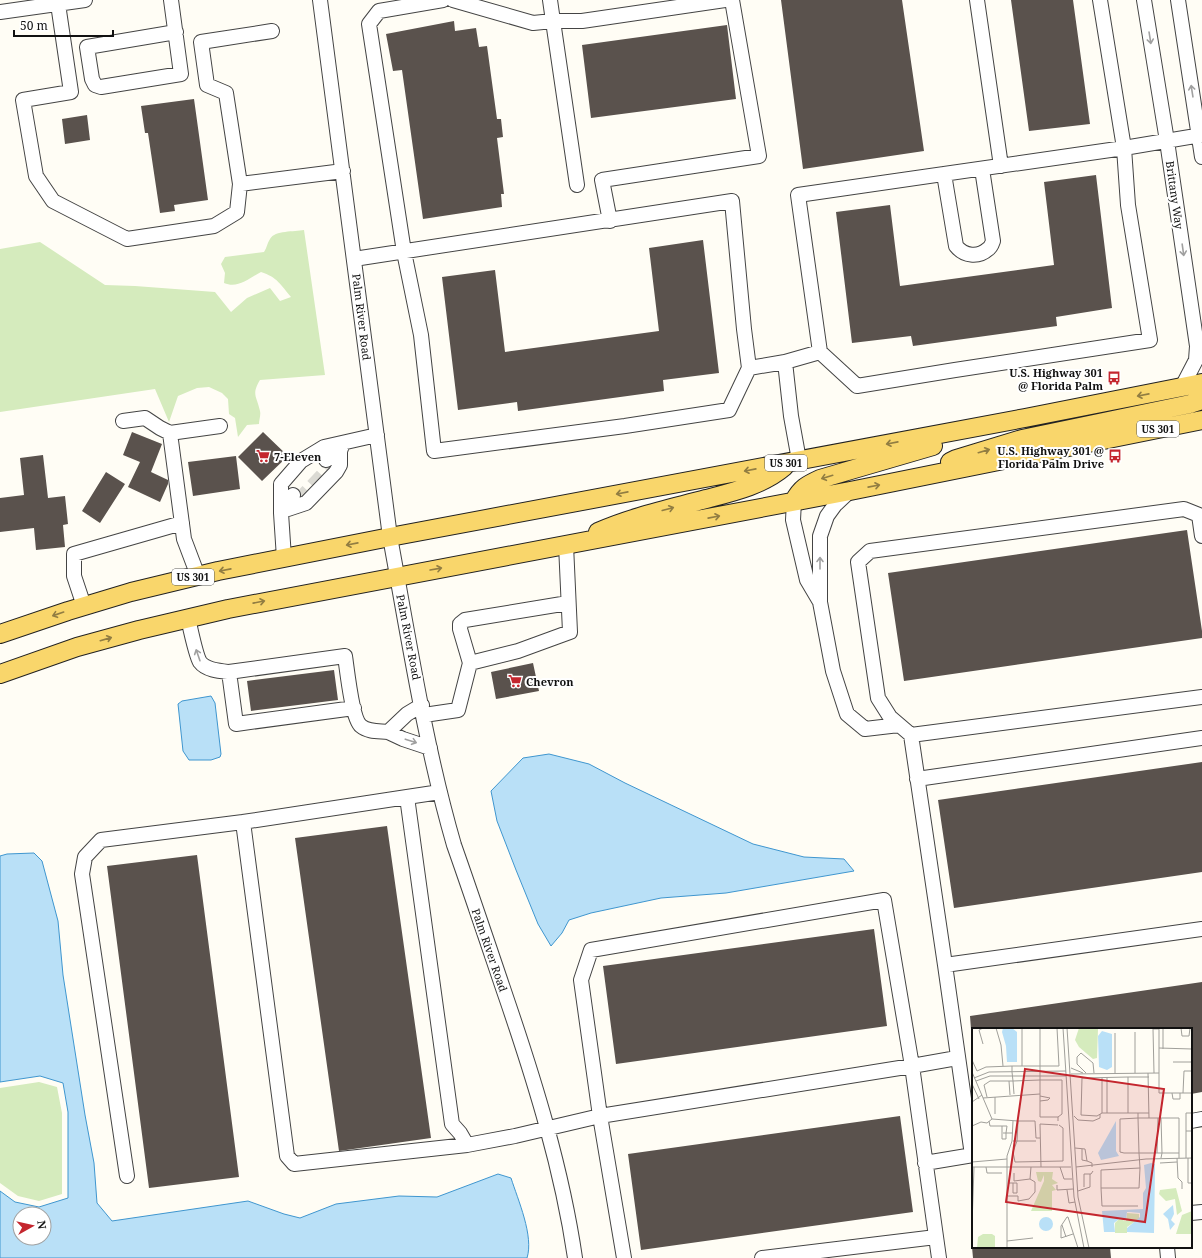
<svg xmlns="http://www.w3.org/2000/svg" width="1202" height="1258" font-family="'Noto Serif',serif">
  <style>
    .green { fill: #d5ebbd }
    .water { fill: #b9e0f7; stroke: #3f96cf; fill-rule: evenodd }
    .building { fill: #5a524d }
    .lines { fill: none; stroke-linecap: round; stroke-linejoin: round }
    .minor-tunnel { stroke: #dbdad3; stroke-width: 14; stroke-dasharray: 14 7; stroke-linecap: butt }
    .minor-casing { stroke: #444; stroke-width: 16 }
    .major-casing { stroke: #222; stroke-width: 20 }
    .minor { stroke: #fff; stroke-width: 14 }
    .major { stroke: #f9d66b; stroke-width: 18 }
    .oneway { stroke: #a0a0a0 }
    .oneway2 { stroke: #917d42 }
    .labels { text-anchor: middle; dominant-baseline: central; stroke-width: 4; stroke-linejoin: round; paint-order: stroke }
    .shield { fill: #fff; stroke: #585858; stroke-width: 1 }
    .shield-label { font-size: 10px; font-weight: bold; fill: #111 }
    .street-label { font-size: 11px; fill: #111; stroke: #fff }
    .poi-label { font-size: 11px; font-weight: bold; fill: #111; stroke: #fff; text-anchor: end }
    .inset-road { fill: none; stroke: #a09f9a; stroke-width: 1 }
    .view { fill: #c4262e; fill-opacity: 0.15; stroke: #c4262e; stroke-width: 2 }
    .inset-edge { fill: none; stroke: #111; stroke-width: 2 }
  </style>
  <rect width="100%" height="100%" fill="#fffdf5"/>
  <path class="green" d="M304,230L325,375L260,380C251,395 257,396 260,411C261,415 259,420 259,424L247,425L238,437L235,418L229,414L228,399L222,393L209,387L197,388L178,396L169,422L155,389L0,412V249L40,242L105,285L135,286L215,292L231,312L247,298L270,288L280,301L291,297C281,285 277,277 261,272C249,278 238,289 224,283L225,273L221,264L225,257L264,252C267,248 267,243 270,239C275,230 294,232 304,230Z
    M39,1082L57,1087L62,1113V1194L39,1201L18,1196L0,1183V1088Z"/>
  <path class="water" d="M211,696L215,703L221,754L220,757L211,760H189L183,751L178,704L182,701Z
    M549,754L589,764L625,783L753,844L804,857L844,859L854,871L726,893L661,898L591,913L569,920L562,933L551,946L538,924L516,870L497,821L491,791L523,758Z
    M34,853L42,861L58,921L63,975L85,1115L94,1163L97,1203L112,1221L248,1201L284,1214L300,1218L336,1204L399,1196L437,1197L498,1174L511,1178C518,1200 534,1236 527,1258H0V1191L15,1202L39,1207L68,1198V1112L63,1083L40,1076L0,1082V856L7,854ZM20,1214H44V1238H20Z"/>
  <path class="building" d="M781,0H902L924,151L803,169Z
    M1011,0H1073L1090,124L1029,131Z
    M454,21L455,31L476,28L479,47L487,46L497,119H501L503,137L497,138L504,194H501L502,207L423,219L402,70L393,71L386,34Z
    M727,25L736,99L591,118L582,45Z
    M194,99L208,200L174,205L175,211L160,213L148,133H145L141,106Z
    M87,115L90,140L65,144L62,119Z
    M1096,175L1112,308L1056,317L1057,326L913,346L911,336L852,343L836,212L890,205L900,286L1054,265L1044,182Z
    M703,240L719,373L663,380L664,391L518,411L517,402L458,410L442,277L495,270L505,352L659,331L649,248Z
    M132,432L162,444L151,472L168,480V484L160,502L128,487L140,462L123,455Z
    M263,432L288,456L262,481L238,457Z
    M43,455L48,498L65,496L68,524L63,525L65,547L36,550L34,528L0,532V498L24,495L20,458Z
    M236,456L240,489L193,496L188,462Z
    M106,472L125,484L100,523L82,511Z
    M1187,530L1202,631V638L904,681L888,573Z
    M533,663L539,691L496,699L491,672Z
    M334,670L338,700L251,711L247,681Z
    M1202,762V872L954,908L938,800Z
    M387,826L431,1138L339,1151L295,838Z
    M197,855L239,1177L149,1188L107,866Z
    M874,929L887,1026L616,1064L603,966Z
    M1202,982V1092L1191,1094V1029H971L970,1016Z
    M900,1116L913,1212L641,1250L628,1154Z
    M972,1247H1110L1111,1258H973Z"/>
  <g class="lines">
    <path class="minor-tunnel" d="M298,501L332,465"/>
    <g class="minor-casing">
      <path id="minor" d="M171,0L181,74L101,87L95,85L92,79L87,47L176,32
        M320,0L390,537C409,640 425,745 454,845C472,896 489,947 506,997C535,1082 562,1169 575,1258
        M443,0L379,11L369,24L404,252L421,335L434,451L625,426L729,410L749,368
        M453,0L533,23L553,21L550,0
        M977,0L1001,166
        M1144,0L1167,141L1197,346L1196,360L1182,387
        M1178,0L1202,157
        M58,4L71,92L23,100L36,176L53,201L127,239L214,226L237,212L240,184L343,171
        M0,12L85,0
        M944,174L956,246C964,256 978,258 988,249C990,248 992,244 993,241L982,169
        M240,184L226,93L207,85L201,42L272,31
        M577,185L553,21H582L725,0
        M610,221L602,180L759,156L732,0
        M354,259L732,201L744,329L749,368L785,362L791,416L799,460
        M820,352L798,195L1124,148L1100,0
        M785,362L820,352L857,386L955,370L1150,340L1128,205L1124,148L1202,135
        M123,421L145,418L160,428L170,433
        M326,460L340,451L337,456
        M850,491L835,505L827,516L820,536V602L833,671L847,714L865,729L899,725
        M794,501L793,520L807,580L820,602
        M288,509L306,503L336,472L340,465V451L343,443
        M288,509L293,495
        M284,558L281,513V484L301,461L324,447L377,435
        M198,576L184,539L170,433L220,426
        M84,606L74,576V554L182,523
        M188,618C190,627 196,656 200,662C206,670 219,671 229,672L345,656C347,669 352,719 361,726C368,732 379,731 388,732
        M470,663L460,629V624L465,620L568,603
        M229,672L236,724L354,708
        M422,705L407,714L388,732L403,739L430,748
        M424,715L458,710L470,663L518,651L570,632L566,545
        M911,735L890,717L878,698L858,562L870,551L1184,509L1199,515L1202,536
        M917,779L1202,738
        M407,797L440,792
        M243,822L407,797L452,1124L460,1133L467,1145
        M945,965L1202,929
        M1191,1121L1202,1119
        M972,1155L945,965L911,735L1202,697
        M925,1163L973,1155
        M127,1176L82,874L85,857L101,840L243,822L287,1156L294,1164L467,1145L515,1136L600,1116L912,1066L884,900L591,950L581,980L600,1116L624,1258
        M1191,1213L1202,1212
        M1167,1247L1168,1258
        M762,1258L936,1237
        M939,1258L912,1066L957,1058"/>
    </g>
    <g class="major-casing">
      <path id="major" d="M950,462L956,459L1022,439L1190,404L1202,400
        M794,501C801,488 807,485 820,479L933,446
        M598,532C632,517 669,509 706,499C733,492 763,485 784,467
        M0,634L68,611L131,592L218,571L390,537L1025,418L1202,383
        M0,674L77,647L139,630L228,609L850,491L1202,420"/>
    </g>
    <use href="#minor" class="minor"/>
    <use href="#major" class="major"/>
  </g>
  <defs><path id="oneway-shaft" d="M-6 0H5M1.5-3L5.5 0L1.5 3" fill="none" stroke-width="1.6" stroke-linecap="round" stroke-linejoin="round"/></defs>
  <g class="oneway">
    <use href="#oneway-shaft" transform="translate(1150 38) rotate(81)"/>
    <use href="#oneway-shaft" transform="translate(1192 91) rotate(-99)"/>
    <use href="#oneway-shaft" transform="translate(1183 250) rotate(82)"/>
    <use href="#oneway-shaft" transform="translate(820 563) rotate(-90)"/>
    <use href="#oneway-shaft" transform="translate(198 655) rotate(-109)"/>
    <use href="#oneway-shaft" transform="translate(411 741) rotate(18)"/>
  </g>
  <g class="oneway2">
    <use href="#oneway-shaft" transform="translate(1143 395) rotate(169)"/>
    <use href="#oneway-shaft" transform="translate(892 443) rotate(169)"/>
    <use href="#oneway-shaft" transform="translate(984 451) rotate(-16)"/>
    <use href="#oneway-shaft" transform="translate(750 470) rotate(169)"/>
    <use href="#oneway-shaft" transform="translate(827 477) rotate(163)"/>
    <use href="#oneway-shaft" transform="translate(874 486) rotate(-11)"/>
    <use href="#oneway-shaft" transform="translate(622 493) rotate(169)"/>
    <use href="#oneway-shaft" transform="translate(668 509) rotate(-15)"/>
    <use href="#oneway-shaft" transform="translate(714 517) rotate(-11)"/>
    <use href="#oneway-shaft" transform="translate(352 544) rotate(169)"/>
    <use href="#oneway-shaft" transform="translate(436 569) rotate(-10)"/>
    <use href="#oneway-shaft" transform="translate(225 570) rotate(169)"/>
    <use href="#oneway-shaft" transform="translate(259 602) rotate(-11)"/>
    <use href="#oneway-shaft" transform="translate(58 614) rotate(161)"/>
    <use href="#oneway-shaft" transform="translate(106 639) rotate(-16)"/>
  </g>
  <defs>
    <g id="bus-bare" transform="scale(1.08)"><path d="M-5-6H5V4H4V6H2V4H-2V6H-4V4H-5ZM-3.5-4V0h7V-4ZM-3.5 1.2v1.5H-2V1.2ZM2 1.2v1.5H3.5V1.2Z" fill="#c4262e" stroke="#fff" stroke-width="2.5" paint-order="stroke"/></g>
    <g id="supermarket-bare" transform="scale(1.08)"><path d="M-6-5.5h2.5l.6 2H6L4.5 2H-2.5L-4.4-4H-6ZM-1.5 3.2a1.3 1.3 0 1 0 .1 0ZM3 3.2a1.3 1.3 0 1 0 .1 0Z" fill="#c4262e" stroke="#fff" stroke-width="2.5" paint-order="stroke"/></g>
  </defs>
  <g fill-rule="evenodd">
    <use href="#bus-bare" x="1114" y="378"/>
    <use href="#supermarket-bare" x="263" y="456"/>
    <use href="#bus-bare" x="1115" y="456"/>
    <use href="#supermarket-bare" x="515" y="681"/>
  </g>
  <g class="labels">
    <g class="shield">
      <rect x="1137" y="421" width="42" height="16" rx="3"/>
      <rect x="765" y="455" width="42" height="16" rx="3"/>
      <rect x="172" y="569" width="42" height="16" rx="3"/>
    </g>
    <g class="shield-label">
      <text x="1158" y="429">US 301</text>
      <text x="786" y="463">US 301</text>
      <text x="193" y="577">US 301</text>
    </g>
    <g class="street-label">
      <text transform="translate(1175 195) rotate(82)">Brittany Way</text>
      <text transform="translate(362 317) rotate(83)">Palm River Road</text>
      <text transform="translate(409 637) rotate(79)">Palm River Road</text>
      <text transform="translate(490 950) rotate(71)">Palm River Road</text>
    </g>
    <g class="poi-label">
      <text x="1103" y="372">U.S. Highway 301<tspan x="1103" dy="13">@ Florida Palm</tspan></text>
      <text x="1104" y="450">U.S. Highway 301 @<tspan x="1104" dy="13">Florida Palm Drive</tspan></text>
      <text x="274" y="456" text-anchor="start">7-Eleven</text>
      <text x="526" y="681" text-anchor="start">Chevron</text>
    </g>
  </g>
  <g transform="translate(972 1028)">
    <rect width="220" height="220" fill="#fffdf5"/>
    <path d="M107,0L126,1L125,30L121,31L107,19L103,12ZM64,144H81L80,151L86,155L80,157L84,162L80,163V183H59L72,153V147L69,154L66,153ZM204,160L210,183L205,187L203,171L194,173L187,166L188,162ZM220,183V206H204L210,187ZM155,185L167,186V191L155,199V205H143V195L147,191L154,193ZM11,206H20L23,208V220H5L6,209Z" fill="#d5ebbd"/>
    <path d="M31,0H40L45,4V34H35L34,18L30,4ZM130,3L140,6V39L135,42L127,39L126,8ZM144,93V123L147,128L129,132L126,125ZM179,135L183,136V142L182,205L155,204V200L168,189V185L158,184H155L154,192L147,191L142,195L143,204H132L130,183L171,181V165L174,160L172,137ZM201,177L202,186L199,192L203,196L198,202L196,191L191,186ZM67 196a7 7 0 1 1 14 0a7 7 0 1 1-14 0Z" fill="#b9e0f7"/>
    <path class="inset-road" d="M24,0L29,17L31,38M68,0V52H90V86L86,89V93M91,0L102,169L112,220M95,0L106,169L117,220M187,0V65H219M191,0V21M209,0L210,8H217L218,0M163,4V45M143,5V45M11,16L7,2L11,0M187,20L220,21M0,32L5,43L14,39L40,38V44M201,34H220M40,38H87L85,0M50,38V0M99,40L111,45M0,44L20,91L46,93M40,44L41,53L68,52V89H86M114,45L105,36V29L109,25L121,35L122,45M176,45L177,90M182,45L181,1H187M99,46L187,45M135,49V85M156,49H177M2,50L17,44L94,43M130,50V85H177M4,53L18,48H94M37,53L38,67M0,56L7,71M200,65L201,71H208V65M211,65L212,43H220M15,69L12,57L18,53H41L42,66M23,69V86M11,70L68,66M68,73L76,72L78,70L68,68M0,74L10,67M130,85L125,88L109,87L110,50L156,49V85M166,85V90H207V130M220,85H214V103H220M102,88L106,92L121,93L128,90V86M17,93L18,98H35L34,105H41M0,98L9,94L15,95L20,91M30,98V111H34V105H31M214,103V130M41,113H45L41,124L43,134L91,133V100L87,97M64,113H45L46,93H63L64,110H68M103,120L113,121L115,133L120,135V139M110,121V132L115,133M185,125L186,90M189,130L190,125H207M205,130L206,150L210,154V161M216,130V155H220M0,134L35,131M188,135L205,134M0,139H99M14,139L15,145H30M69,139L68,96L86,97M88,139L92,151H100M104,139L174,131L220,130M42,145V153L58,151M36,155H45V165H41V155M85,157V162L101,161M112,159V146H119L121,143M129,160V142L168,140M95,162L97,175L103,174M106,163L118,159V146M36,168H46V173L57,171L63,164V154L58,151L59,139M166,178H130L129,160H167L168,140L167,125L166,90L148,91V124L152,125H190L189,90M0,197L2,139M90,197L94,209M101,206L89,210V198L95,189H96L106,220M35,213L61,210M35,220V128L40,113L41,93"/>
    <path class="view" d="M53,41L192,61L173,194L34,174Z"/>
    <rect width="220" height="220" class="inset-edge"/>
  </g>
  <g transform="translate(32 1226) rotate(82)"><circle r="19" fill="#ffffff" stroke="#a0a0a0"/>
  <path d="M0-3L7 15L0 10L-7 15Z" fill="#c4262e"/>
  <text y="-6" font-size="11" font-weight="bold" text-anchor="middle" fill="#111111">N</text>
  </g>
  <path d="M14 30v6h99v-6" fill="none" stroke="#111111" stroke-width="2"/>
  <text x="20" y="30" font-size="12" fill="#111111" stroke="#ffffff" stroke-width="3" paint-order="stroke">50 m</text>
</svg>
